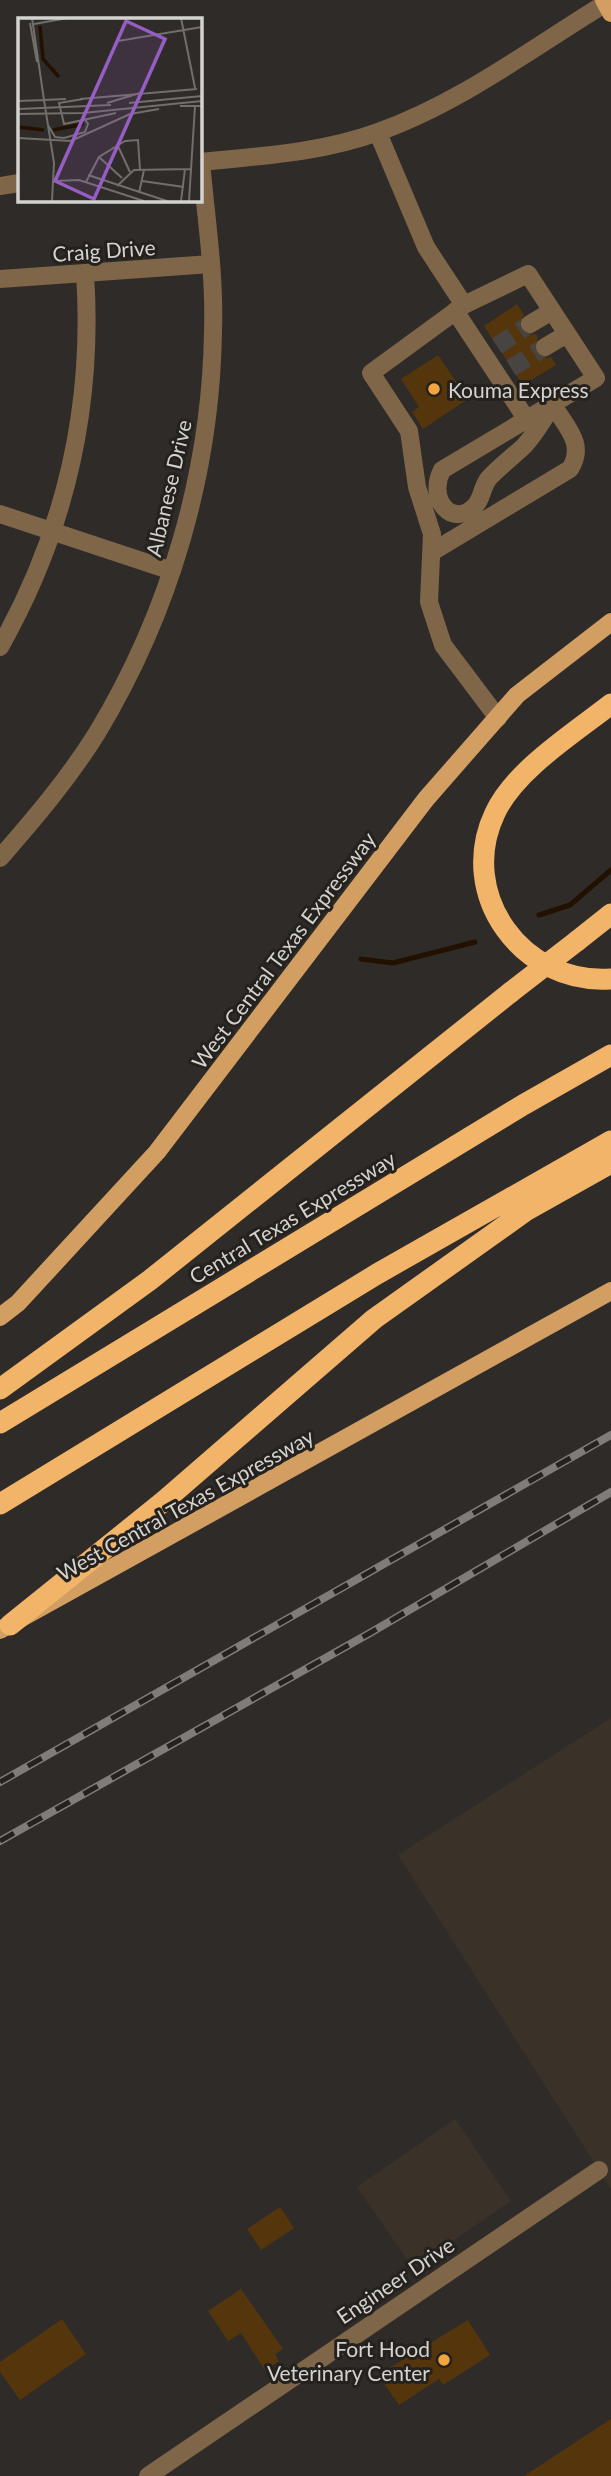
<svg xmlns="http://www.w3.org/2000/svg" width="611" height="2476" font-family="Lato,sans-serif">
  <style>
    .built { fill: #3a3229 }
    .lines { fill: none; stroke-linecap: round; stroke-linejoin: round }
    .stream { stroke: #231100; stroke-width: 5 }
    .building { fill: #55360c }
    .minor-tunnel { stroke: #484441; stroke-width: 18; stroke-dasharray: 18 9; stroke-linecap: butt }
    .minor { stroke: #7f6649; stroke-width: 18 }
    .major { stroke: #d29e61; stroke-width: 18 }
    .highway { stroke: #f2b469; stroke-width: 21 }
    .rail-casing { stroke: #7f7c79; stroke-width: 8 }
    .rail { stroke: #25221e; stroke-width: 5; stroke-dasharray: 16; stroke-linecap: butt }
    .highway-bridge { stroke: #f2b469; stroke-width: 21 }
    .poi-dot { fill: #f1a540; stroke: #25221e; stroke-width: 2.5 }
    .labels { text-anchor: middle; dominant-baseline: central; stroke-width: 6; stroke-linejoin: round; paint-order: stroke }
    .street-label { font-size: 21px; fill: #d5d3d0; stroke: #25221e }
    .poi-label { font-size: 21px; fill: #d5d3d0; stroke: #25221e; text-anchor: start }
    .inset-river { fill: none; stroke: #231100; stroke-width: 3.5 }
    .inset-road { fill: none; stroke: #716e6b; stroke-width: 2 }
    .view { fill: #965ec4; fill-opacity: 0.15; stroke: #965ec4; stroke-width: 3.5 }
    .inset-edge { fill: none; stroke: #d5d3d0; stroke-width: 3.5 }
  </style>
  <rect width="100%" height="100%" fill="#2f2b28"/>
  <path class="built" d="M611,1718V2189L398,1855Z
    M455,2119L511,2201L413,2268L357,2187Z"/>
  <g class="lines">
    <path class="stream" d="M539,915L570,905L611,870
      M361,959L393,963L475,942"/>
  </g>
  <path class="building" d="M517,304L524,315L519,323L521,330L529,335L536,334L538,338L534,346L536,353L544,358L551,357L556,365L523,385L484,326Z
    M438,355L468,399L423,429L412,412L419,407L401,379Z
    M280,2207L294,2228L261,2250L247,2229Z
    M241,2289L283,2349L275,2354L279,2361L265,2370L241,2333L228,2341L208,2311Z
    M62,2319L86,2354L20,2400L0,2372V2362Z
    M468,2320L490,2355L443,2385L439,2379L399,2405L378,2375Z
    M611,2419V2476H524Z"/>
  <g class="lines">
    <path class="minor-tunnel" d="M497,346L530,324
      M511,368L545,347"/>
    <path class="minor" d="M378,133L426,247L464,305
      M200,162C259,156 321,153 378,132C460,103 532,48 606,3
      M0,186L19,183
      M0,279L211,264
      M455,311L527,420
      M530,324L552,311
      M545,347L567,334
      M0,514L172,571
      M432,552L570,469C586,444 566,427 553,405C544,418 536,433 525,445C514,456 500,466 489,478C482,486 482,499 475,506C452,529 427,499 442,470L596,378L528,274L464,305L371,373L409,431L417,487L432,534L429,602L443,645L498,718
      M0,647C66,530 94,407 85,274
      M0,858C35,818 69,778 97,733C170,612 211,472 213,331C215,275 206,218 201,162
      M148,2476L599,2170"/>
    <path class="major" d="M604,0L611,13
      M0,1317L18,1303L157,1152L426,799L517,695L611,622
      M0,1630L611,1291"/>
    <path class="highway" d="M611,704C574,733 515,770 495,813C456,895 523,985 611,979
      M577,941L611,914
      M0,1389L150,1280L511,992
      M0,1423L523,1105L611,1055
      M0,1504L377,1274L611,1141
      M10,1625L164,1501L374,1319L527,1210L611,1163"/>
    <g class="rail-casing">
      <path id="rail" d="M0,1782L611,1435
        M0,1841L370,1633L611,1492"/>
    </g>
    <use href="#rail" class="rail"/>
    <path class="highway-bridge" d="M511,992L577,941"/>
  </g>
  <g class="poi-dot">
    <circle cx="434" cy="389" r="7"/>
    <circle cx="444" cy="2360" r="7"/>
  </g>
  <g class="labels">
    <g class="street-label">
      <text transform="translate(104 250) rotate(-4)">Craig Drive</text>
      <text transform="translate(168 488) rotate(-77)">Albanese Drive</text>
      <text transform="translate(283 950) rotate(-53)">West Central Texas Expressway</text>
      <text transform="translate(292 1217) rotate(-31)">Central Texas Expressway</text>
      <text transform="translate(185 1504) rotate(-29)">West Central Texas Expressway</text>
      <text transform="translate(395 2280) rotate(-34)">Engineer Drive</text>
    </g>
    <g class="poi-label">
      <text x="448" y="389">Kouma Express</text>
      <text x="430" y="2348" text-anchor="end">Fort Hood<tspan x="430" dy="24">Veterinary Center</tspan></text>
    </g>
  </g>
  <g transform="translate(18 18)">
    <rect width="184" height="184" fill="#2f2b28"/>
    <path class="inset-river" d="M22,8L25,41L41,59M0,109L26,112M35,112L66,106"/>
    <path class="inset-road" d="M14,0L26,82M163,0L177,70M12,5L19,44M16,6L50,0M100,23L184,9M62,81L179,71M65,81L41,85L46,106L98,95M0,83L26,82M89,85L122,75M111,85L184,78M162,88H184M0,91L93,87M0,96L65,95L184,83M30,107L37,119L46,120L67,114L70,106L66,100M0,120L53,123L112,96L141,91M99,126L112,154M81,139L104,160M70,157L149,183M37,163L61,162L126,183M124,163L166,169M68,164L81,139L107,123L120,122L122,152M99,168L116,152L173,151M121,175L126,152M34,183L36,145L26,82L48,81M163,183L167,151M171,183L177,88"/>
    <path class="view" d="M108,3L147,21L76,181L37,163Z"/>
    <rect width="184" height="184" class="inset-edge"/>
  </g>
</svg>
